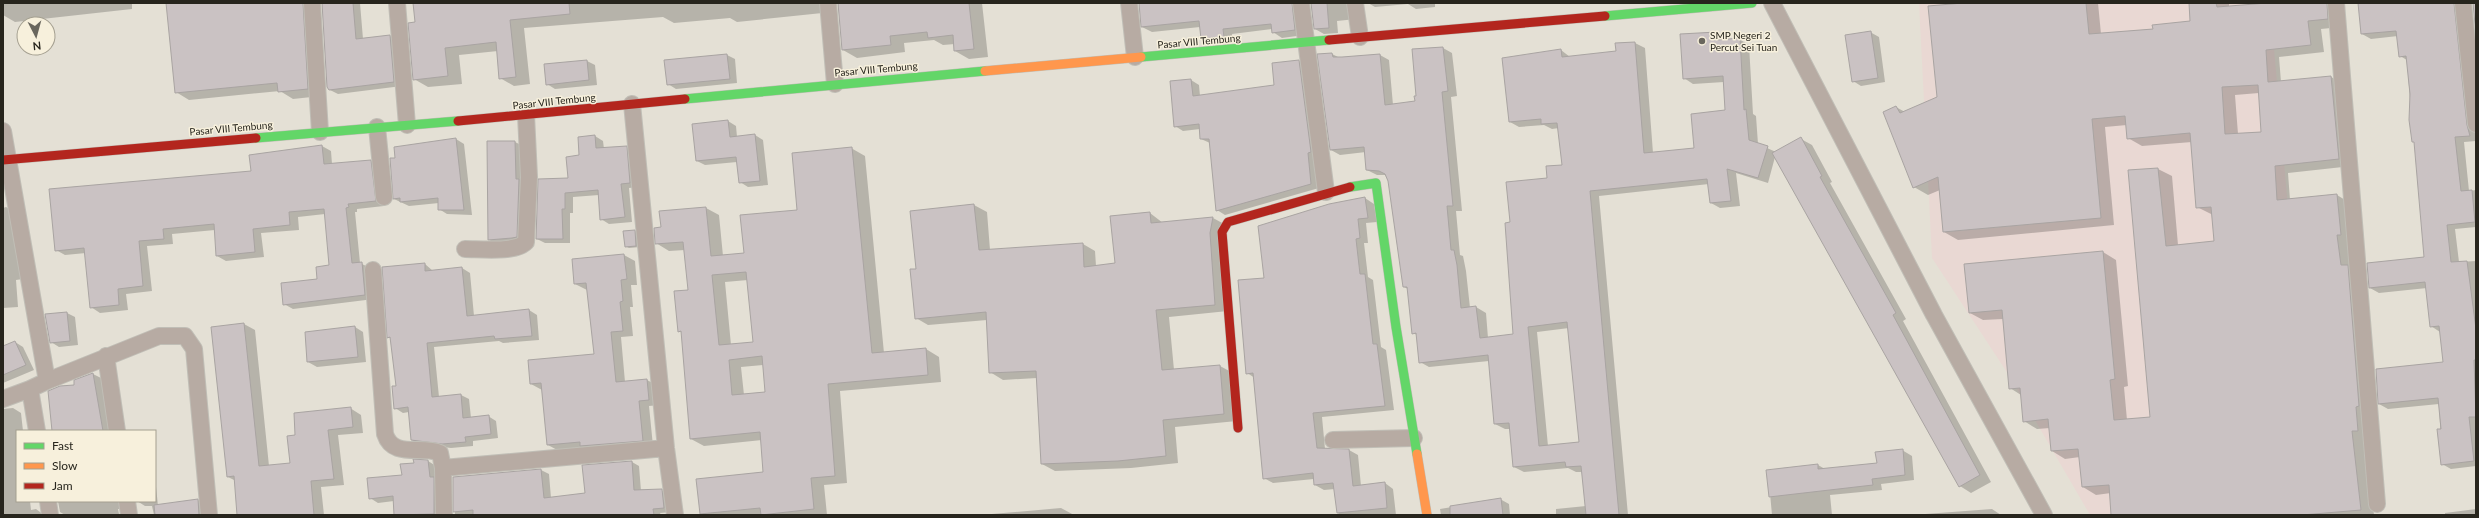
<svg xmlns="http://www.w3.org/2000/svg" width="2479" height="518" font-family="Lato,sans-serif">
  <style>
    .industrial { fill: #e9d8d3 }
    .shadow { fill: #0003; fill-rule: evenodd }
    .building { fill: #cac2c3; stroke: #a9a4a2; fill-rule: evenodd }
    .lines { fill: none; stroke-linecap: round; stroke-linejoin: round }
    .street-casing { stroke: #c0beb6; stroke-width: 18 }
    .fast-casing { stroke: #c0beb6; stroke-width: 10 }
    .slow-casing { stroke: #c0beb6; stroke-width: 10 }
    .jam-casing { stroke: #c0beb6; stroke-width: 10 }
    .street { stroke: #b7aba3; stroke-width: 16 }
    .fast { stroke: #63d668; stroke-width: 9 }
    .slow { stroke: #ff974d; stroke-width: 9 }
    .jam { stroke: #b3261e; stroke-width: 9 }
    .poi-dot { fill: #69665d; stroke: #f7f0dc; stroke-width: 1.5 }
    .labels { text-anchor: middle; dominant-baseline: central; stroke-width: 3; stroke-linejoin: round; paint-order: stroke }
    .poi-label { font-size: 10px; fill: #27251d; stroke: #f7f0dc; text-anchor: start }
    .street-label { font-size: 10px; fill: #27251d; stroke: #f7f0dc }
  </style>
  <rect width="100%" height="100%" fill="#e4e0d5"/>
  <path class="industrial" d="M1919,3H2270L2315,515H2090L2010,377L1932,258Z"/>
  <path class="shadow" d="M3,3H132V9L15,22L3,15Z
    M167,3H318L321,96L293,99L280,91L189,100L176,92Z
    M322,3H360L363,39L390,36L398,41L402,86L338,94L330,90Z
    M414,3H982L988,57L969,59L955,51V44L943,45L934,40L904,43L905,52L857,58L843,50L838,3L833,6L832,12L737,22L730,18L674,23L663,17L524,28L530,84L514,86L500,78L498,51L459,55L462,84L428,87L414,79L416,23Z
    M1140,3H1304V35L1282,38L1273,32L1272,29L1232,34L1233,42L1211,44L1202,39L1200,27L1152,32L1142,27Z
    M1312,3H1358L1356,19L1337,21L1338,33L1324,34L1315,29Z
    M1368,3H1435V7L1416,9L1408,4L1375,7Z
    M1974,3H2098L2101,34L2154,29L2191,22L2190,3H2229V7L2280,3H2339L2341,27L2321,29L2324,52L2279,57L2281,82L2331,77L2345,84L2352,166L2288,173L2290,200L2337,195L2350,203L2366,439L2374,515H2112L2111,493L2096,495L2083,487L2080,457L2065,459L2052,451L2050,428L2037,429L2024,421L2021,395L2010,388L2003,319L1983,320L1970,313L2103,252L2116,260L2128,386L2124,387L2127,420L2151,418L2129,171L2158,169L2172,176L2178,245L2215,242L2213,215L2197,207L2192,142L2142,146L2128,138L2127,125L2105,127L2114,225L1958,240L1944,232L1940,190L1928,195L1914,187L1896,107L1905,112L1938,98ZM2259,93L2262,132L2238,134L2235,95Z
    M2359,3H2464L2476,141L2464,142L2469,191L2476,190V227L2455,229L2459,262L2476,261V466L2451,469L2442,464L2439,404L2388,409L2379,404L2444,363L2440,332L2431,326L2427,288L2379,293L2370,288L2425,257L2415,143L2413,141L2407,60L2400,56L2398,36L2371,39L2362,34Z
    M1870,32L1879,37L1885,82L1861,86L1853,81Z
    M1717,33L1726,40L1739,39L1749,45L1753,114L1756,116L1758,144L1776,152L1801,139L1812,145L1832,182L1830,183L1906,319L1903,321L1991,482L1971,493L1960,486L1775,157L1768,183L1736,173L1740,206L1720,208L1711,203L1709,184L1599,196L1628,515H1556V509L1586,506L1582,472H1576L1568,468L1524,472L1514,467L1510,429H1505L1495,424L1489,361L1429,367L1420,362L1417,335L1413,333L1408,289L1404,287L1389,181L1385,175H1377L1367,170L1366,152L1340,155L1331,150L1332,54L1340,58L1380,55L1389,60L1393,105L1416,102L1443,48L1452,53L1457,96L1451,97L1462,211H1456L1460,255L1463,256L1466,271L1470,308L1476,307L1486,313L1488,338L1514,335L1511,223L1548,179L1563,166L1559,128L1552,129L1544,125L1519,127L1510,122L1561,50L1570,57L1617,52L1616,44L1635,43L1645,48L1653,153L1696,149L1726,111L1724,82L1693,84L1684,78ZM1569,328L1581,443L1548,446L1537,332Z
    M727,55L735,59L737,83L676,89L668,84Z
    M587,61L595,65L597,85L555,89L547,84Z
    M1299,61L1307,65L1319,188L1225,215L1217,210L1210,143L1201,139L1200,129L1183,131L1175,126L1191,80L1199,85L1200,96L1275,86Z
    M728,121L736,126L737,137L755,135L763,140L768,185L748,187L740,182L737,162L705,165L697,161Z
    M595,136L603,141L604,149L626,147L634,151L638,187L629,188L632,222L609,224L601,219L599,195L573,197V213H570V243H545L537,239L580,156Z
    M456,139L464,144L472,215L447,214L439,209V203L409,206L394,199L397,158Z
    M515,142L523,146L525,241L497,244L489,240Z
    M322,146L331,151L332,164L371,161L379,166L384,206L357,209V212H355L360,263L370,268L374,299L293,309L284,304L318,280L330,266L325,214L298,217L299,230L261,233L264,257L226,261L217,256L215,230L172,234L173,244L147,246L152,291L126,294L128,310L100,313L91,307L86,253L65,255L56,250L252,172L294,152L293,149Z
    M851,148L865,156L884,353L926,349L939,357L941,382L840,391L847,483L824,485L827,515H703L701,514L764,473L762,440L704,446L691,439L682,333L679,331L689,290L685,250L669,251L656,243L662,228L706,208L719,215L723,256L745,254L798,210ZM748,280L754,343L731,345L725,282ZM763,365L766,393L744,395L741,367Z
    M1365,198L1374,204L1377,222L1366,223L1368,243H1364L1368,277L1373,280L1381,347L1386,350L1394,410L1322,417L1325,449L1349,450L1358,455L1361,486L1385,483L1393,489L1396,515H1340L1337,512L1335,489L1324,490L1315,485L1314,479L1273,483L1264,478L1255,378L1247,373L1265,279Z
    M974,205L987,212L990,250L1083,244L1095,251L1096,266L1116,264L1150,213L1163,223L1213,218L1226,225L1228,311L1169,317L1174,370L1220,366L1233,373L1237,421L1175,427L1178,463L1131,468L1055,471L1042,464L1037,378L1003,380L990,372L987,320L928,325L916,318L917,270Z
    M6,207L16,213L23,279L16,280L18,307L3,308V208Z
    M635,231L638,233L640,247L629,248L625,246Z
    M624,255L635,261L637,285H631L633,307H630L633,336L621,337L625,382L647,380L658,386L659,405L649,406L653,446L559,451L548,445L542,390L531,384L595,355L587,290L575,284Z
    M425,264L433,271L462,268L470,273L474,316L529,310L537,315L539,340L503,343L499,341L434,347L439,397L461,395L469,399L471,418L488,416L496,421L498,438L473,441V446L451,448L420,444L412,440L409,412L403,413L395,408L397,387L392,339L388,337Z
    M67,313L75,317L78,345L59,347L51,342Z
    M244,324L255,330L269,466L291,464L297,436L350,408L361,415L363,433L338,435L344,485L321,487L324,515H238L236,481L228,477Z
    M355,327L363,332L366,362L317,367L308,362Z
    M15,342L23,347L34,370L3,383V348Z
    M93,374L101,378L110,431H53L76,385L75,381Z
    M13,408L21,413L23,431H17V501H30L31,510L36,509L44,515H3V409Z
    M1902,450L1912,456L1914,480L1881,484L1882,490L1830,495L1832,515H1772L1768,471L1818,465L1825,469L1878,464Z
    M428,461L436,466L442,515H395L394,501L378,503L370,498Z
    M632,462L639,466L641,491L661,490L669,494L671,512L660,513L661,515H455L454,478L541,470L549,474L551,498L586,494Z
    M155,477L158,506L198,500L210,507V515H154L152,506H145L137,501H155Z
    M1500,499L1509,504L1510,515H1441L1440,509Z
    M58,501H126L125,509H118L119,514L107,515H65L60,512Z
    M1061,508L1074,515H980Z
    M1992,509L2001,515H1912Z
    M2476,509V515H2445V513Z"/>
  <path class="building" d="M166,3H303L308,89L278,92L277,83L175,93Z
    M322,3H353L356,39L390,35L394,82L329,90L327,87Z
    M413,3H569L570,14L510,20L516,77L499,79L496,42L445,48L448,76L413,80L408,23L415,22Z
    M838,3H969L974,49L954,51L953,35L928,38L927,32L890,36L891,45L842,50Z
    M1139,3H1292L1295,30L1272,33L1271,24L1223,29L1224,37L1201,39L1199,21L1141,27Z
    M1311,3H1327L1329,28L1314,29Z
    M1963,3H2086L2089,34L2153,29L2152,25L2190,21L2189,3H2216L2217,7L2267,3H2327L2328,19L2308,21L2311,45L2266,50L2268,82L2331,76L2339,159L2275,166L2277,200L2337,194L2341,235H2337L2341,265H2348L2359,406L2356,407L2358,431H2352L2361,510L2302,515H2111L2109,485L2082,487L2078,449L2051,451L2048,419L2023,422L2020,388L2009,389L2002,310L1969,313L1964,264L2103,251L2115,379L2110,380L2114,420L2150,417L2128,170L2158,168L2166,246L2214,241L2211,207L2196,208L2190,133L2127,139L2125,116L2092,119L2101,218L1943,232L1938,177L1913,188L1883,112L1896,106L1900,113L1937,97L1928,6ZM2258,85L2261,132L2225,134L2222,87Z
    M2358,3H2454L2467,125L2470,136L2455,137L2461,191L2472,190L2475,222L2447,225L2451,262L2467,261L2476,329V360H2474L2476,417H2469L2474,461L2441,465L2437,429H2441L2438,398L2378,404L2376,369L2443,362L2439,326L2430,327L2425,282L2369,288L2367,263L2424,257L2414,142H2412L2409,120L2410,94L2406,56L2399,57L2396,31L2361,34Z
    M2473,3H2476V35Z
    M1871,31L1878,78L1852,82L1845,35Z
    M1717,32V40L1740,38L1744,110L1746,109L1749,140L1768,146L1758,178L1727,169L1731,201L1710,203L1707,179L1590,191L1619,515H1586L1581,466L1566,467L1565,462L1513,467L1509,423L1494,424L1488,355L1419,363L1416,333L1412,334L1407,287H1403L1388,181L1385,174L1379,171L1366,170L1364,147L1330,150L1317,54L1332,53L1333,57H1342L1380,54L1385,105L1415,101L1414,96H1416L1412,49L1443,47L1448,91L1442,92L1453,206H1447L1451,250H1454L1457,265L1461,308L1476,306L1480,338L1513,334L1505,223L1510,222L1506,182L1547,178L1546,166L1562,165L1557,123L1541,124V119L1509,122L1502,58L1561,49L1562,57L1616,51L1615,43L1635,42L1644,153L1694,148L1691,114L1725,110L1723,76L1683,79L1680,34ZM1567,322L1579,442L1539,446L1528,327Z
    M727,54L730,79L667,85L664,60Z
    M587,60L589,80L546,85L544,64Z
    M1299,60L1311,152L1308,153L1311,184L1216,211L1209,139H1200L1199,124L1174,127L1170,81L1191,79L1193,96L1274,85L1272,63Z
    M728,120L730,137L755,134L760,181L739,183L736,157L696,161L692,124Z
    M595,135L596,148L627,146L630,183L621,184L625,217L600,220L598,190L565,193V209H562L563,239H536L538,179L568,178L566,157L579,155L578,137Z
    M1801,137L1822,176L1820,177L1896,313L1893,315L1980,475L1959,487L1772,153Z
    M456,138L464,210H438V198L400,202V198L393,199L390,158H395L394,147Z
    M487,141H515L516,179H519L517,237L512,238L488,240Z
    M322,145L324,164L371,160L376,201L348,204L349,207L346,208L352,263L362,262L365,295L283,305L281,283L317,279L316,267L329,265L324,209L289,212L290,225L253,229L255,252L216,256L214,224L163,229L164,239L139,241L143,286L118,289L119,305L90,308L84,248L55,251L49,189L251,171L249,155Z
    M852,147L872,353L926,348L928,375L828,384L835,476L811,478L814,509L761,515L760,508L700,514L696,479L763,472L760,432L690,439L681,331L678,332L674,291L688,290L683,242L655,244L654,228L661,227L659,211L706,207L711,256L744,253L740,215L797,210L792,153ZM746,272L753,342L719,345L712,275ZM762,356L765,392L732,395L729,360Z
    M1365,197L1368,218L1358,219L1360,238L1356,239L1360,274H1365L1373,344H1377L1385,406L1313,413L1317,448L1349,449L1353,486L1385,482L1387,508L1337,513L1333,483L1314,485L1313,473L1263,479L1253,373L1246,374L1238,280L1264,278L1258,226L1329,204Z
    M974,204L979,250L1083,243L1084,267L1115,263L1110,216L1150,212L1151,223L1213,217L1210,233L1215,305L1156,310L1162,370L1220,365L1224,414L1163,420L1166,456L1118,461L1041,464L1036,371L989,373L986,312L915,319L910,269H916L910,211Z
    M635,230L636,246L625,247L623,231Z
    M624,254L627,279L621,280L623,301L620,302L623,331L611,332L616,382L647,379L649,400L639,401L643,441L580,446V442L547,445L541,383L530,384L528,360L594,354L586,283L574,284L572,259Z
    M425,263V271L462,267L467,316L529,309L532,336L495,339L494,336L427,343L432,397L461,394L463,418L489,415L491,434L465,437L466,442L442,444L411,440L408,407L394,409L392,386H396L390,337L387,338L382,267Z
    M67,312L70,341L50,343L45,314Z
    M244,323L259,466L290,463L287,436L295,435L294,413L351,407L353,427L328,430L334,479L311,481L314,515H237L234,476L227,477L211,327Z
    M355,326L358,357L307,362L305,332Z
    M15,341L26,365L3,375V346Z
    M93,373L103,431H52L48,391L60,386L74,385V380Z
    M1903,449L1905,475L1872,479L1873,485L1769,497L1766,470L1818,464V469L1877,463L1875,452Z
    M413,459L428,460L430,477H434V514L394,515L393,496L369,499L367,478L402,475L400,464L414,463Z
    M632,461L634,490L662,489L664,508L653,509L654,515H473V510L453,512V477L541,469L544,498L585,493L582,465Z
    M1501,498L1503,515H1450V506Z
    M198,499L199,515H155L154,505Z"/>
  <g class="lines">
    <g class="street-casing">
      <path id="street" d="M312,3L320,132
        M397,3L407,125
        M828,3L835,84
        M1129,3L1135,57
        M1301,3L1326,192
        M1355,3L1360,37
        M1772,3L1934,315L2044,515
        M2336,3L2377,504
        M2463,3L2476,124
        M632,104L666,448L675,515
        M377,127L384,197
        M3,131L47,381L30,389L37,431
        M465,249C480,249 516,253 526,242L529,177L526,115
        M373,270L385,434C393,459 421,445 440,453L443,468L444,515
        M106,356L117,431
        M47,381L159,336H185L194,349L209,515
        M3,399L30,389
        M1333,440L1414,438
        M443,468L666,448
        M48,501L50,515
        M127,501L129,515"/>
    </g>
    <g class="fast-casing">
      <path id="fast" d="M1605,16L1752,3
        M1141,57L1329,40
        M685,99L985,71
        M256,138L458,121
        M1350,187L1376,183L1396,327L1417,454"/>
    </g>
    <g class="slow-casing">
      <path id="slow" d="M985,71L1141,57
        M1417,454L1427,515"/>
    </g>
    <g class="jam-casing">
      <path id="jam" d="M1329,40L1605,16
        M458,121L685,99
        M3,160L256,138
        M1238,428L1222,232L1228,222L1350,187"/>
    </g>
    <use href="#street" class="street"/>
    <use href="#fast" class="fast"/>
    <use href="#slow" class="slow"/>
    <use href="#jam" class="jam"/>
  </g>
  <circle class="poi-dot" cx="1702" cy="41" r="4"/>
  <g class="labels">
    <g class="poi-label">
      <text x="1710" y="35">SMP Negeri 2<tspan x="1710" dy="12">Percut Sei Tuan</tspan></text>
    </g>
    <g class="street-label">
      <text transform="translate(1199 41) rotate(-5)">Pasar VIII Tembung</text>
      <text transform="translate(876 69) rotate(-5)">Pasar VIII Tembung</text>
      <text transform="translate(554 101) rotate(-6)">Pasar VIII Tembung</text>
      <text transform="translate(231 128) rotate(-5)">Pasar VIII Tembung</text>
    </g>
  </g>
  <rect width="2479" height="518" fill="none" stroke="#27251d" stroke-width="8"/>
  <rect x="16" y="430" width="140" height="72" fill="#f7f0dc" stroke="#a49f90"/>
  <rect x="24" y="443" width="20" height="6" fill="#63d668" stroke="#a49f90"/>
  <text x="52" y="450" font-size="12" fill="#27251d">Fast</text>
  <rect x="24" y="463" width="20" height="6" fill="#ff974d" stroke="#a49f90"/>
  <text x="52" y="470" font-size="12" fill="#27251d">Slow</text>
  <rect x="24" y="483" width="20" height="6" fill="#b3261e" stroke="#a49f90"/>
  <text x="52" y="490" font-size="12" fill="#27251d">Jam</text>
  <g transform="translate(36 36) rotate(174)"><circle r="19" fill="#f7f0dc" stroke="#a49f90"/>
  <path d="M0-3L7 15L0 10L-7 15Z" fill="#69665d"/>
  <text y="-6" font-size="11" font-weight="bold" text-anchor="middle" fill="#27251d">N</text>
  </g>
</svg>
